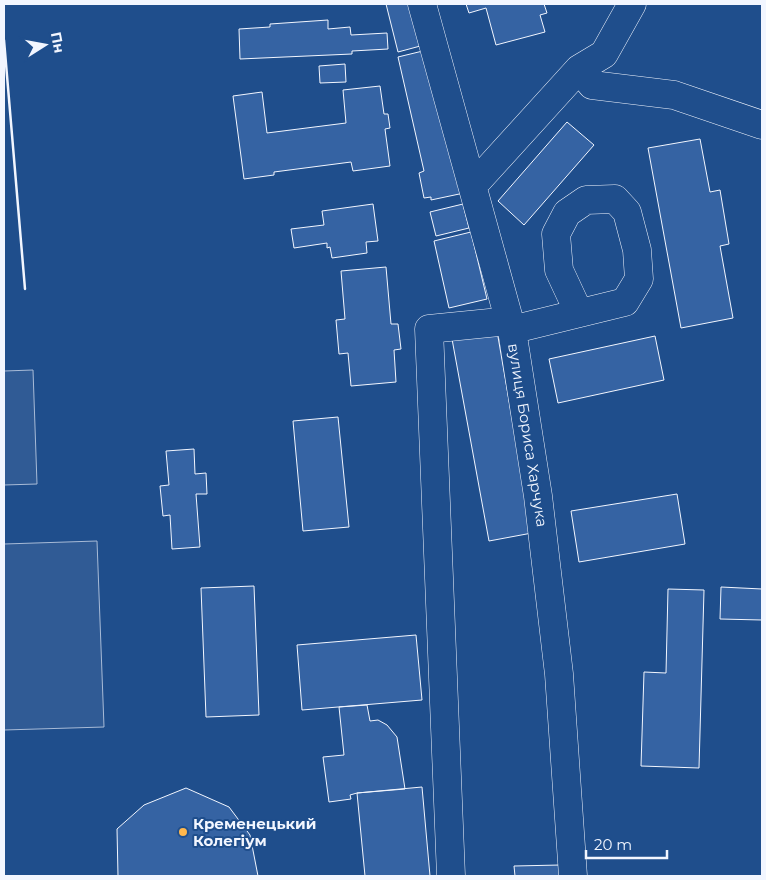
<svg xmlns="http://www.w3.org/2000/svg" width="766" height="880" font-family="Montserrat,sans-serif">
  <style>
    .garden { fill: #305b95; stroke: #a8bbd7 }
    .building { fill: #3563a3; stroke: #f2f6ff }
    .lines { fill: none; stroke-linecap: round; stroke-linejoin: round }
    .minor-casing { stroke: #f2f6ff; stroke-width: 29 }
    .minor { stroke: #1f4e8c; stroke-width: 28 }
    .wall { stroke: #f2f6ff; stroke-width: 2.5 }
    .poi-dot { fill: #ffb74d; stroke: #1f4e8c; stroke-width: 2 }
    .labels { text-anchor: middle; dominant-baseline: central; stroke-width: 4; stroke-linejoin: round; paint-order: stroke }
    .street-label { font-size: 15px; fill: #f2f6ff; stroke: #1f4e8c }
    .poi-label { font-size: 15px; font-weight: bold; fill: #f2f6ff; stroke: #1f4e8c; text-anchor: start }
  </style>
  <rect width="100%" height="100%" fill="#1f4e8c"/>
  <path class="garden" d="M33,370L37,484L4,485V371Z
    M97,541L104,727L4,730V544Z"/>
  <path class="building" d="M386,4H414L424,45L398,52Z
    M466,4H544L547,13L540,15L545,32L496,45L486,8L469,13Z
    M328,20V29L350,27L351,35L387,33L388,49L352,51V54L240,59L239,29L270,27V24Z
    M431,49L464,193L431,200V197L424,198L419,173L424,171L398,57Z
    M345,64L346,82L320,83L319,66Z
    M380,86L384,114H388L390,128L385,129L390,166L353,171L351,162L274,172V175L244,179L233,96L262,92L267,133L346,123L343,90Z
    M567,122L594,145L524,225L498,201Z
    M700,139L710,192L720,190L729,244L720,246L733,318L681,328L648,148Z
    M373,204L378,241L366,242L367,253L332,258L330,247L327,248V243L294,248L291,229L324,225L322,211Z
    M463,204L469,228L436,236L430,212Z
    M471,232L487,299L449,308L434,241Z
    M386,267L391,324H398L401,349L394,350L396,382L351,386L348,353L339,354L336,320L345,319L341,271Z
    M497,331L532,533L489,541L452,339Z
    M655,336L664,380L558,403L549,359Z
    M338,417L349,527L303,531L293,421Z
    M194,449L195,474L206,473L207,494H196L200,547L172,549L170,515L163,516L160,486L169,485L166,451Z
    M677,494L685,544L579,562L571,511Z
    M254,586L259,715L206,717L201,588Z
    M721,587L762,589V620L720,619Z
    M668,589L704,590L699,768L641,766L644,672L666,673Z
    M416,635L422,700L302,710L297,645Z
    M367,705L370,721L378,720L387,725L397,737L405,789L357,793L350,795L351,799L329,802L323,757L344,755L339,707Z
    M422,787L430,876H365L357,793Z
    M186,788L229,807L250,835L258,876H118L117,829L144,805Z
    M560,865L561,876H515L514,866Z"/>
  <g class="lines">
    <g class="minor-casing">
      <path id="minor" d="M422,4L512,330L538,496L559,674L573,876
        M579,69L592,85L674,95L762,125
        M471,182L479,179L579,69L604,54L632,4
        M512,330L519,328L625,302L639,279L637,250L627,212L615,199L586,200L567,213L556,234L559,270L579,313
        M451,876L429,329L510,321"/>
    </g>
    <use href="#minor" class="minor"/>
    <path class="wall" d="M4,40L25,289"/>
  </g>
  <circle class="poi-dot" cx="183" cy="832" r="5"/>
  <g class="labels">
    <g class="street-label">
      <text transform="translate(528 435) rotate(81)">вулиця Бориса Харчука</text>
    </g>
    <g class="poi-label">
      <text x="193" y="823">Кременецький<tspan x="193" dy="17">Колегіум</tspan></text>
    </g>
  </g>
  <rect width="766" height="880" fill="none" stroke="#f2f6ff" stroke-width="10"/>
  <g transform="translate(45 45) rotate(79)" stroke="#1f4e8c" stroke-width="4" paint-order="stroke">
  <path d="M0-4L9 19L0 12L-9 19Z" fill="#f2f6ff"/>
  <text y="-8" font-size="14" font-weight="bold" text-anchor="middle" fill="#f2f6ff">Пн</text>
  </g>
  <path d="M586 850v8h81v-8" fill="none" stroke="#f2f6ff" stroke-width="2.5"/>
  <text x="594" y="850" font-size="15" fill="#f2f6ff" stroke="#1f4e8c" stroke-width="4" paint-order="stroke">20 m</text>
</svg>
